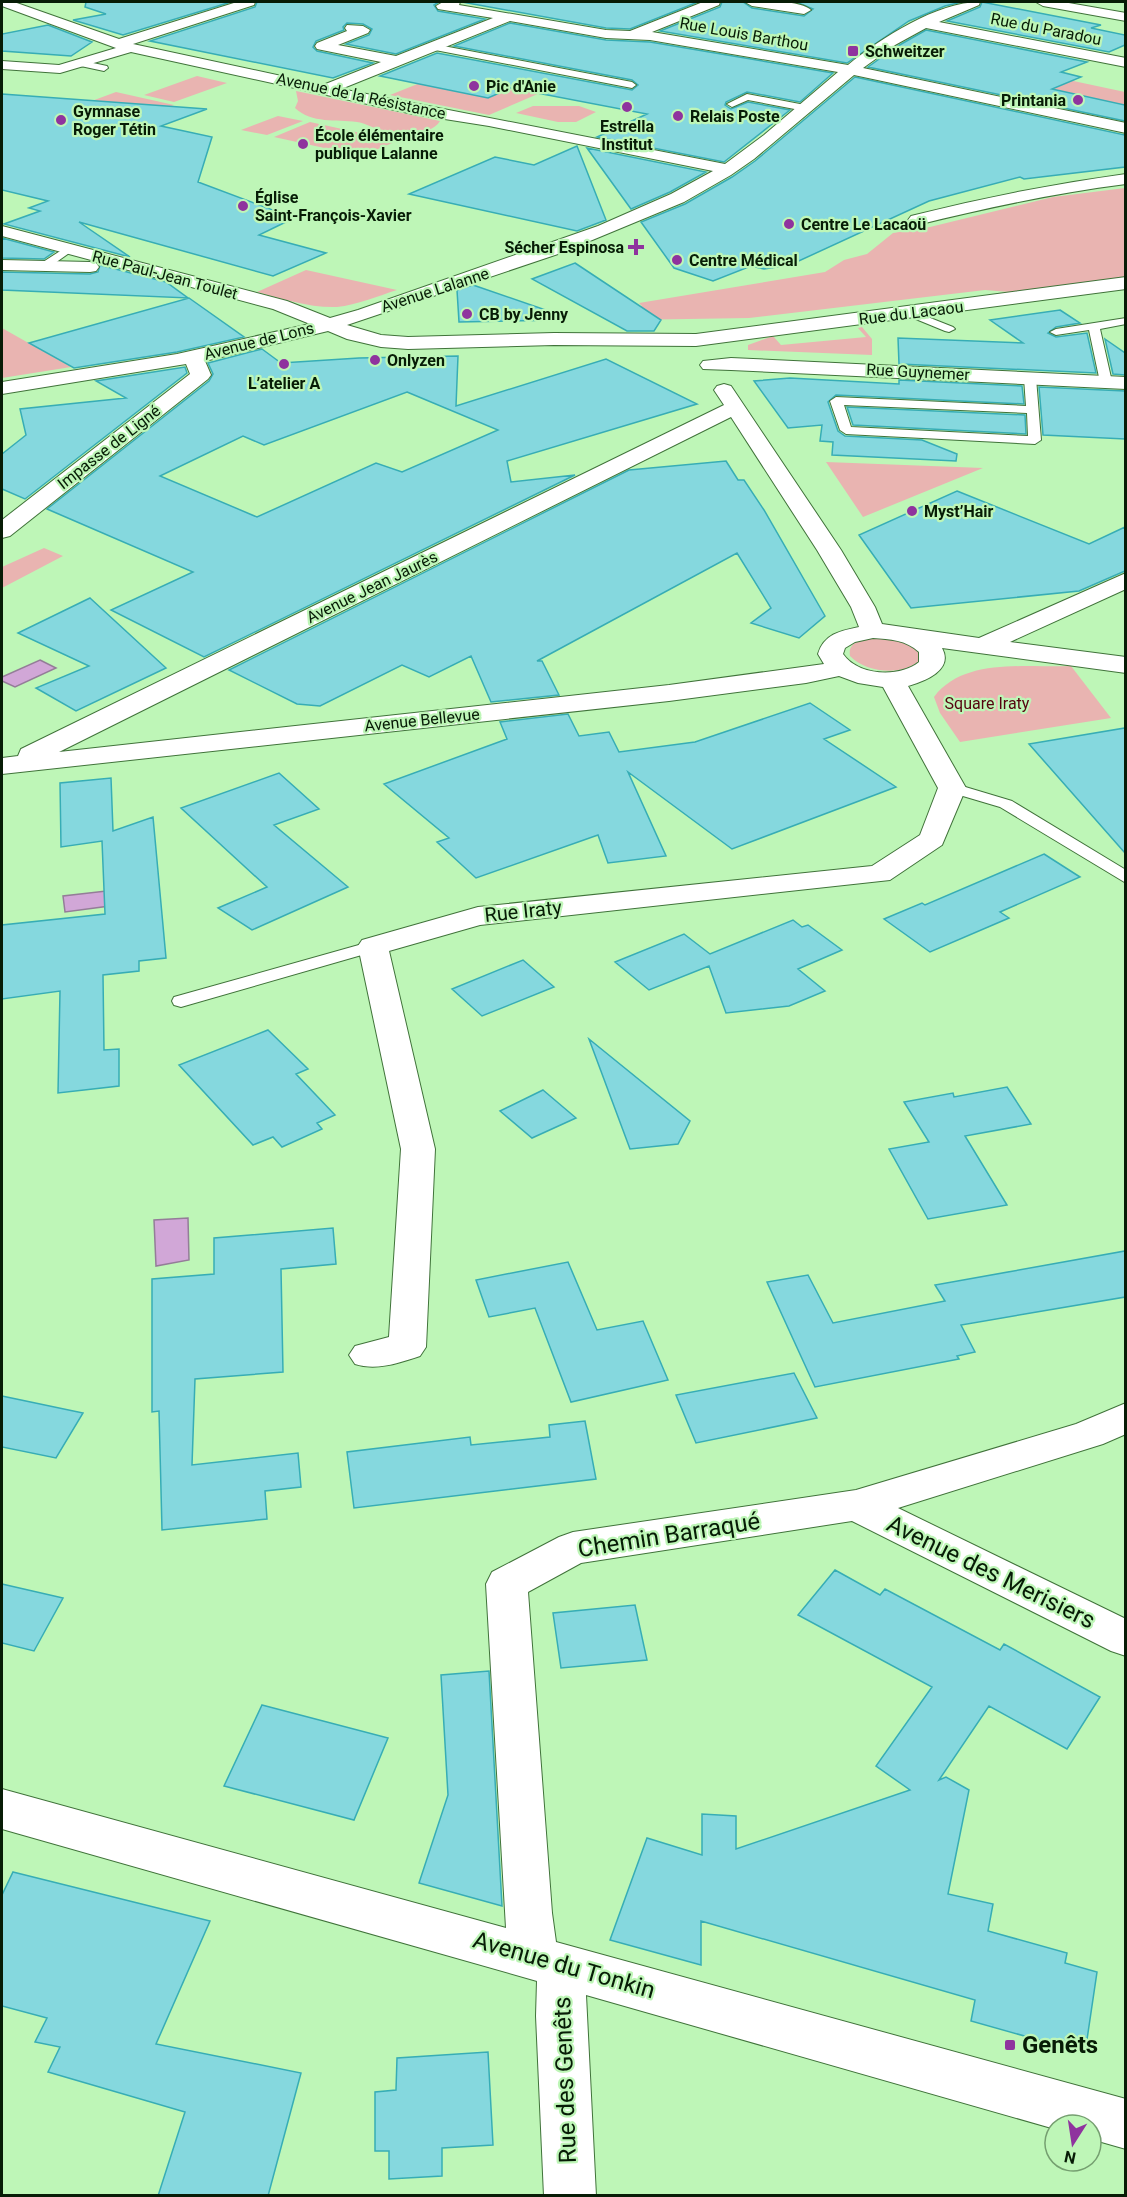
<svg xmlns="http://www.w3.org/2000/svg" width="1127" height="2197" font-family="Roboto,sans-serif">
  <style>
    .green { fill: #e9b4b1 }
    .water { fill: #d1a7d7; stroke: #947d98; stroke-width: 1.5 }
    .building { fill: #85d8de; stroke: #37adb5; stroke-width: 1.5; fill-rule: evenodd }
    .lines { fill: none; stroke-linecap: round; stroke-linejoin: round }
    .lane-casing { stroke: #40733a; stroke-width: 2 }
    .street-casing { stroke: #40733a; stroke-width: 2 }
    .lane { fill: #fff; fill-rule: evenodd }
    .street { fill: #fff; fill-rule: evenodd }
    .poi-dot { fill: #8f339e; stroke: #bef6b7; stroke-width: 2 }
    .labels { text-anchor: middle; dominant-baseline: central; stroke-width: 4.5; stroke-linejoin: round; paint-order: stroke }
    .far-street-label { font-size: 16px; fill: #071c06; stroke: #bef6b7 }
    .far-poi-label { font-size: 16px; font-weight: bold; fill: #071c06; stroke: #bef6b7; text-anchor: start }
    .far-park-label { font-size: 16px; fill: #55030f; stroke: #bef6b7 }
    .street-label { font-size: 20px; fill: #071c06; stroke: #bef6b7 }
    .near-street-label { font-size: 24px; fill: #071c06; stroke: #bef6b7 }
    .near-poi-label { font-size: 24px; font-weight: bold; fill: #071c06; stroke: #bef6b7; text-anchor: start }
  </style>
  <rect width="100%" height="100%" fill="#bef6b7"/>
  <path class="green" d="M918,48L1125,92V105L1046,88L943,79L936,82L883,70Z
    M197,76L227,83L174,102L144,95Z
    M425,81L488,98L514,84L554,87L489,115L390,95Z
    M296,91L440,121C430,138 394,134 378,129C371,127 365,123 357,122C336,119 312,124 295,108L298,101Z
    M116,92L174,105L147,115L89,102Z
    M533,106H579L596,112L576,122H558L516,113Z
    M278,116L303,121L267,135L241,130Z
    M310,122L397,141L361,156L274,137Z
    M1125,188V278L1021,293L985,290L749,318L626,320L628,308L642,306L639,303L825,272L844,260L867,254L893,233L930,227L1053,197Z
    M306,270L397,290C378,296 357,305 337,307C310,308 283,299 257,292Z
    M862,327L872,339V355L748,350V345L773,336L781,345L866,337L858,328Z
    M2,328L71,367L2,378Z
    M826,462L983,468L863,517Z
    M44,548L63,556L2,588V567Z
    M880,636L911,643L921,653V659C904,677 866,673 850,656C847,639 868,639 880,636Z
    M1071,666L1111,718L960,742L940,713L934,697C964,657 1027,668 1071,666Z"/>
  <path class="water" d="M40,660L56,668L15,687L2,681V677Z
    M115,890L117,905L65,912L63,896Z
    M188,1218L189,1260L156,1266L154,1220Z"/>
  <path class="building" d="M86,2H231L123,35L73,20L106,14L85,7Z
    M257,2H439L434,5L438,11L485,19L396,54L346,44L369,35L372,29L363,24L347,23L343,27L344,30L316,41L313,47L317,51L373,63L333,78L150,41L255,7Z
    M462,2H698L630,29L606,28Z
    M722,2H743L752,8L804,16L813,9L796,2H962L945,6L909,21L847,63L660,31L720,7Z
    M982,2L1101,25L1091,28L1125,35V45L1109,52L947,21L980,7Z
    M510,23L606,40L650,42L833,73L800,102L747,92L726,102L725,105L731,109L748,102L790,110L724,162L597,137L647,114L511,88L488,98L380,76L437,53L632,90L638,85L632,80L454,46Z
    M48,25L92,42L71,56L2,51V34Z
    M926,30L1087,62L1061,72L1081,77L1052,89L1125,105V121L868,67L896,47Z
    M855,77L1125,135V167L1024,179L1020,177L929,201L790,265L764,269L751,266L713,281L674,268L641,222L685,204L732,177L755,161Z
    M2,94L207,109L161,126L212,137L198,182L294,218L259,235L326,253L273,276L79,222L130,257L4,224L40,211L29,208L48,201L2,190Z
    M577,146L606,220L577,231L409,194L495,157L534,165Z
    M587,148L706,172L670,192L631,209Z
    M2,238L54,252L44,259L2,258Z
    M575,263L661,320L654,331H627L532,279Z
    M100,265L166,282L188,298L2,290V272L90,274L98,272Z
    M473,285L563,316L562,320L459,322L457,290Z
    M189,298L244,337L177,352L74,368L29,343Z
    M1060,310L1080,323L1056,327L1048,333L1056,337L1087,333L1096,373L899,364L898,338L1023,343L990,320Z
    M1105,339L1125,353V375L1113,374Z
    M262,349L281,363L359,358L458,356L456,406L606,359L697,404L507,461L511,482L575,475L204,657L111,610L193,572L47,509L209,381L213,374L208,363ZM407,392L498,430L402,472L376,463L257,517L160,476L243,436L264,445Z
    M185,367L187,373L25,499L2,489V454L26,435L20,409L126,398L96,381Z
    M790,378L899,384V380L1022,386L1024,404L836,395L828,402L838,431L845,436L922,440L957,454L956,461L832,455L833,442L820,441L822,425L788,428L754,381Z
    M1039,387L1125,391V439L1043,435Z
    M847,407L1025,415L1026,434L853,425Z
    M726,461L738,480H744L764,510L825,616L799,638L751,623L771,608L737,553L537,661H542L559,695L491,702L471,656L429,677L402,665L320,706L297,704L229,670L629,470Z
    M957,491L1089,544L1125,527V571L1079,591L911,608L859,535Z
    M90,598L166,668L76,711L36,688L89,666L18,633Z
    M810,703L850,730L824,739L896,787L732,849L628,772L666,856L608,863L598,835L476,878L437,842L449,838L384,784L507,739L500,722L568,714L579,736L609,732L619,752L695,742Z
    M1125,728V853L1029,744Z
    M279,773L319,809L274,825L348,887L252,930L218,908L267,887L181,808Z
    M111,778L113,831L153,817L166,958L139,961V971L103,975L104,1050L119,1049V1086L58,1093L60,991L2,999V925L105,914L102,841L61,847L60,783Z
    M1044,854L1080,877L1000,912L1009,918L930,952L884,919L922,903L925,905Z
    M793,920L802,927L808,925L842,950L798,969L825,991L789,1006L726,1013L709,966L649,990L615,962L684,934L710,954Z
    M523,960L554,987L482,1016L452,989Z
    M268,1030L308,1069L296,1074L335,1115L317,1123L322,1129L282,1147L273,1137L253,1145L179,1065Z
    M589,1039L690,1121L678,1144L630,1149Z
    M1007,1087L1031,1124L965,1136L1007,1205L928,1219L889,1149L929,1142L904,1102L953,1093L954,1097Z
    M543,1090L576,1118L532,1138L500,1111Z
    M333,1228L336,1264L281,1269L283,1372L195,1379L192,1465L298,1453L301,1487L265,1491L267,1519L162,1530L159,1411L152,1412V1279L214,1274V1238Z
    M1125,1251V1297L961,1325L975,1352L957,1356L959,1359L815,1387L767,1282L808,1275L833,1323L945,1301L935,1285Z
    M568,1262L597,1330L643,1321L668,1380L571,1402L535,1308L489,1317L476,1280Z
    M794,1373L817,1418L696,1443L676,1395Z
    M2,1396L83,1413L56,1458L2,1447Z
    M585,1421L596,1479L354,1508L347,1452L470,1437L471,1445L550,1437L549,1425Z
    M835,1570L880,1595L885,1589L1000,1650L1004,1644L1100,1697L1067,1749L989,1706L939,1780L946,1777L969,1790L948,1894L993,1904L988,1931L1067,1953L1065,1963L1097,1972L1085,2053L971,2021L975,2000L701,1921V1965L610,1940L647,1838L702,1855V1814L736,1816V1849L910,1790L876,1766L932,1687L798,1615Z
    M2,1584L63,1598L34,1651L2,1643Z
    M635,1605L647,1660L561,1668L553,1613Z
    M489,1671L502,1906L419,1883L448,1795L441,1675Z
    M262,1705L388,1738L354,1820L224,1786Z
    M13,1872L210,1921L156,2044L301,2073L268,2196H158L185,2112L48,2072L60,2047L35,2042L47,2018L2,2006V1895Z
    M488,2052L493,2145L442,2148V2176L389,2179V2151H375V2092L396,2090L397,2058Z"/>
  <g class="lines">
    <g class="lane-casing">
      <path id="lane" d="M433,44L632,82L636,85L632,88L430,49L429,47Z
        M79,60L107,66L108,68L104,71L76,65V61Z
        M747,94L805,105L810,108L805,111L748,100L732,107L727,104Z
        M68,246L72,247V251L48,268H40V264Z
        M910,310L953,327L955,329L949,332L945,331L906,315V311Z
        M1126,318V324L1100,329L1112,382L1106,386L1100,382L1089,330L1056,335L1050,332L1056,329Z
        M1030,374L1036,378L1041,440L1035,444L846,434L840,430L830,401L836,397L1026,406L1024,378ZM844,405L1027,413L1028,436L851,427Z
        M952,783L1012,801L1126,870V883L1000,807L946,791L944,788Z
        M373,941L379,942L382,946L379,950L181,1007L174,1005L172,1001L174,997Z"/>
    </g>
    <g class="street-casing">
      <path id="street" d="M2,2H14L119,39L237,2H255L254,5L133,44L323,85L381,62L317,49L315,46L317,43L347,31L345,28L347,25L363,26L370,30L368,33L338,45L396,56L493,18L438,9L436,6L443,2H460L459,5L606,30L630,31L703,2H720L719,5L652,32L848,65C881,38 937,2 980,2L979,5L939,22L1126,58V67L926,28L895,45L863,68L1126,123V133L854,75L754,159L731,175L684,202L561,253L347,325L381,335L408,337L554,333L696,334L1126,277V289L696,346L554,345L408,349L381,347L347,339L328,331L205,361L211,375L208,379L10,536L2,538V520L190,374L186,364L2,394V382L177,354L310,324L273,309L2,236V226L287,301L330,318L358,310L598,226L671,194L713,171L489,126L413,114L131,52L60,73L2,69V61L59,65L116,48L2,6ZM510,21L606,38L650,40L838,72L764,135L725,164L341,89Z
        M745,2C759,0 801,0 811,10L804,14L752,6Z
        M1036,2H1063L1126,13V21L1043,6Z
        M1126,174V184C1055,193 986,208 917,225L911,224L908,220L911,216C982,198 1053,184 1126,174Z
        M2,260L90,262L96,263L99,267L96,271L90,272L2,270Z
        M731,358L1126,377V389L731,370L703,369L700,365L703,361Z
        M724,384L731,386L841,550L875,607L882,624L979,638L1126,573V589L1010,642L1126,657V673L942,648C954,670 925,681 908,686L966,788L942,845L890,880L480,925L389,951L435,1149L426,1347L420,1356C399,1363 376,1371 355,1364L349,1355L355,1346L389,1337L401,1149L358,946L362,940L478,907L872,866L920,835L938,788L883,687L858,683L839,676L806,683L669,701L2,774V758L18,756L21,749L724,405L714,390L717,386ZM731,417L817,550L851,607L859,627C840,631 824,634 818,654L824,664L669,685L59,752ZM873,638C890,639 906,640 919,652V662C900,678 858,676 843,654L845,648L855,642Z
        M1126,1403V1434L1103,1444L898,1508L1126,1619V1656L1111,1651L852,1521L581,1563L528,1592L552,1913L556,1942L1126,2099V2149L1091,2139V2125H1055V2129L586,1995L596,2196H544L536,2016L537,1981L2,1829V1789L506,1928L486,1584L492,1572L559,1537L573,1532L856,1490L1076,1424Z"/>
    </g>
    <use href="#lane" class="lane"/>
    <use href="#street" class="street"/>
  </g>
  <g class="poi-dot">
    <rect x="847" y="45" width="12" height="12" rx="3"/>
    <circle cx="474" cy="86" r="6"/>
    <circle cx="1078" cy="100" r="6"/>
    <circle cx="627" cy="107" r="6"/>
    <circle cx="678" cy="116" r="6"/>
    <circle cx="61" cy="120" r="6"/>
    <circle cx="303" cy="144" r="6"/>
    <circle cx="243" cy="206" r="6"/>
    <circle cx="789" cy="224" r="6"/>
    <path d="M633 238h6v6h6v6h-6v6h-6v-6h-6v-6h6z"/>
    <circle cx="677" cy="260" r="6"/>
    <circle cx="467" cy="314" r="6"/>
    <circle cx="375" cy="360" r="6"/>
    <circle cx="284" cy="364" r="6"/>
    <circle cx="912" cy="511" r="6"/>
    <rect x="1004" y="2039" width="12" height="12" rx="3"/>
  </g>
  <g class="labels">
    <g class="far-street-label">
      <text transform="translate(1046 29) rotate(11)">Rue du Paradou</text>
      <text transform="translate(744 34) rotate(10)">Rue Louis Barthou</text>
      <text transform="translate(361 96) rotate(12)">Avenue de la Résistance</text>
      <text transform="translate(165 275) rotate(15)">Rue Paul-Jean Toulet</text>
      <text transform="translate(435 290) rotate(-18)">Avenue Lalanne</text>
      <text transform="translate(911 313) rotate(-7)">Rue du Lacaou</text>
      <text transform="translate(259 341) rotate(-14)">Avenue de Lons</text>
      <text transform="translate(918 372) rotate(3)">Rue Guynemer</text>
      <text transform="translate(109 447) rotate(-38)">Impasse de Ligné</text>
      <text transform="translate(372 587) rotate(-26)">Avenue Jean Jaurès</text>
      <text transform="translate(422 720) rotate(-6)">Avenue Bellevue</text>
    </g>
    <g class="far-poi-label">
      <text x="865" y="51">Schweitzer</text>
      <text x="486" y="86">Pic d'Anie</text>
      <text x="1066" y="100" text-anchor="end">Printania</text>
      <text x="73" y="111">Gymnase<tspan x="73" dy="18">Roger Tétin</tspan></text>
      <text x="690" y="116">Relais Poste</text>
      <text x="627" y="126" text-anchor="middle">Estrella<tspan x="627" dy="18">Institut</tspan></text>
      <text x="315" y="135">École élémentaire<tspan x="315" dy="18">publique Lalanne</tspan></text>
      <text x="255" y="197">Église<tspan x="255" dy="18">Saint-François-Xavier</tspan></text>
      <text x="801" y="224">Centre Le Lacaoü</text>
      <text x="624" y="247" text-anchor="end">Sécher Espinosa</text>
      <text x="689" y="260">Centre Médical</text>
      <text x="479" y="314">CB by Jenny</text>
      <text x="387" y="360">Onlyzen</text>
      <text x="284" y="383" text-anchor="middle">L’atelier A</text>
      <text x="924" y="511">Myst’Hair</text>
    </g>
    <g class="far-park-label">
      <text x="987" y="703">Square Iraty</text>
    </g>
    <g class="street-label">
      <text transform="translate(523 911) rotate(-6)">Rue Iraty</text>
    </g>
    <g class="near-street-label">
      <text transform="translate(669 1535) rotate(-9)">Chemin Barraqué</text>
      <text transform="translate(991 1572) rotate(26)">Avenue des Merisiers</text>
      <text transform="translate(564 1965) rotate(16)">Avenue du Tonkin</text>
      <text transform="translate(565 2080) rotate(-92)">Rue des Genêts</text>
    </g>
    <g class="near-poi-label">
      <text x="1022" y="2045">Genêts</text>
    </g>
  </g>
  <rect width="1127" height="2197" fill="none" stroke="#071c06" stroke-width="6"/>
  <g transform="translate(1073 2143) rotate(192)"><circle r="28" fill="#bef6b7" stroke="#759f70" stroke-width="1.5"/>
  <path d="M0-4.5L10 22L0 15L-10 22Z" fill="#8f339e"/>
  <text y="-9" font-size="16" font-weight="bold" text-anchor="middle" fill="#071c06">N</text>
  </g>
</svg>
